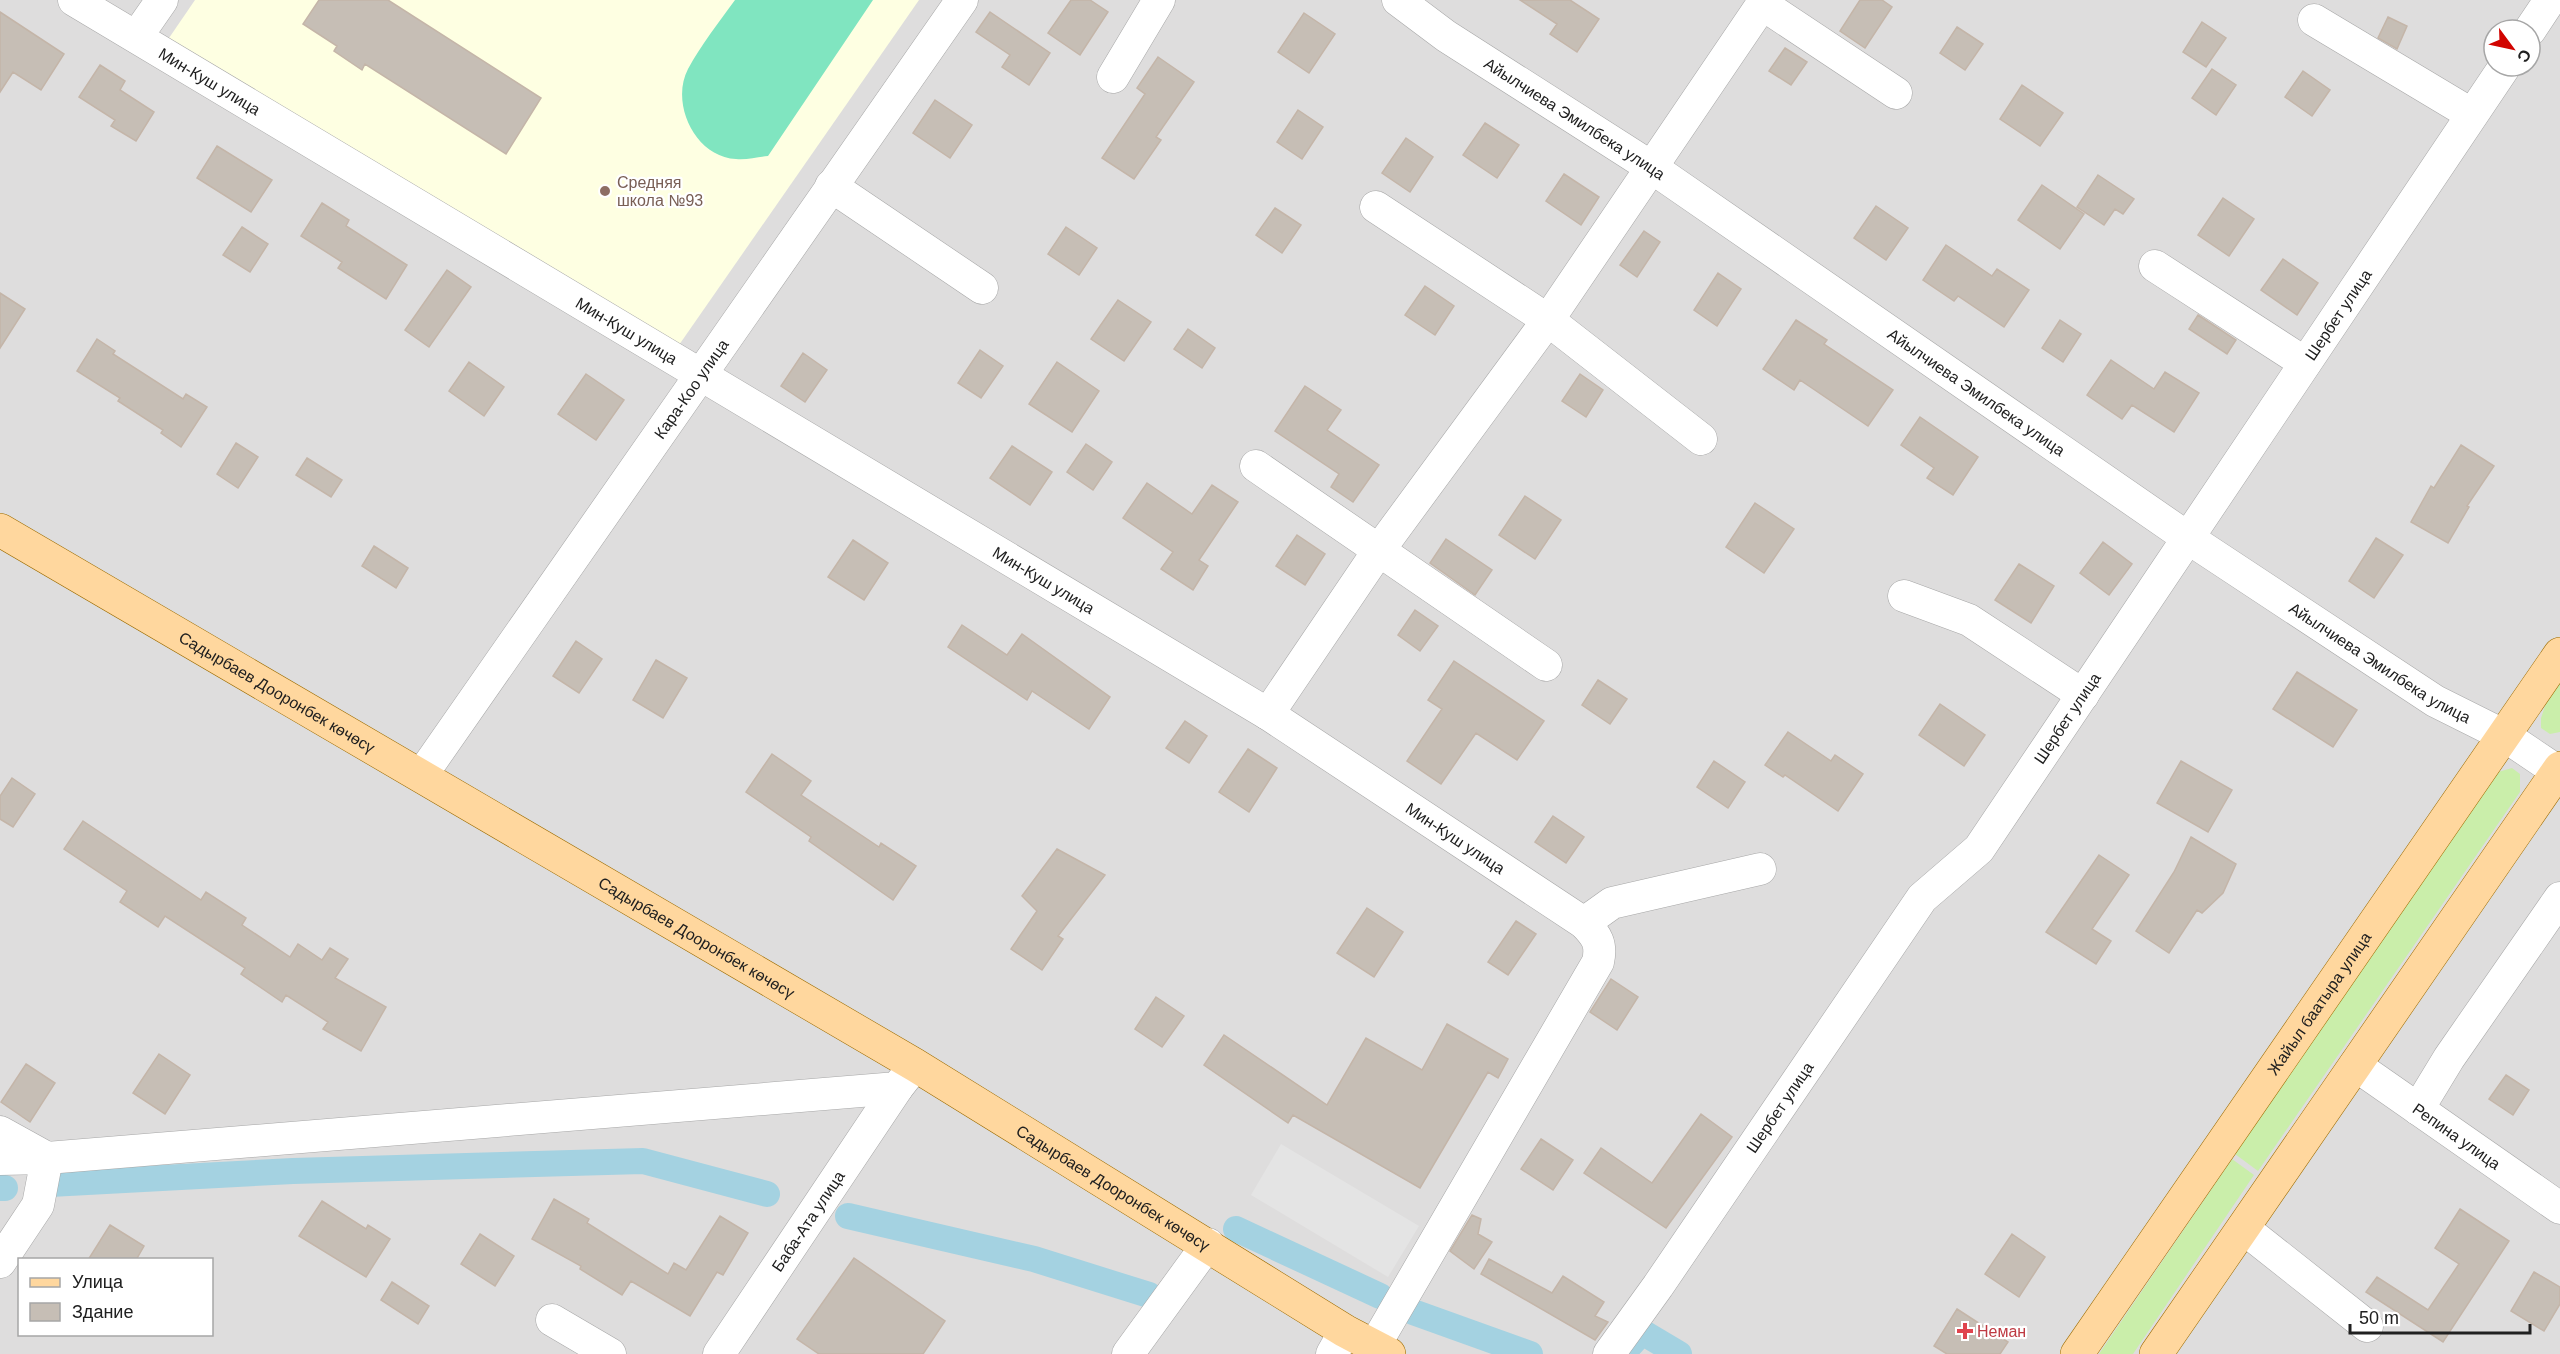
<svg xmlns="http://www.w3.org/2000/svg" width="2560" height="1354" font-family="Arial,sans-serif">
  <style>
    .residential { fill: #dedddd; fill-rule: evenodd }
    .education { fill: #feffe2 }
    .grass { fill: #caeeaa }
    .pitch { fill: #80e5c0 }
    .parking { fill: #e4e4e4 }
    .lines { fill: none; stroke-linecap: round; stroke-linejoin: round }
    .canal { stroke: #a4d2e1; stroke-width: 26 }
    .building { fill: #c6beb5; stroke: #c4b5a8; stroke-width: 1.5 }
    .minor-casing { stroke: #a7a7a7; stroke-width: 33 }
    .major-casing { stroke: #9d6c00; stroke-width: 34 }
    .minor { stroke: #fff; stroke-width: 32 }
    .major { stroke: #ffd79e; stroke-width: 33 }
    .education-dot { fill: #8d6e63; stroke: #fff; stroke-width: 2 }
    .health-dot { fill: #e0444e; stroke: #fff; stroke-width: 2 }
    .labels { text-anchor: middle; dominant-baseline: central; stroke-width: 4.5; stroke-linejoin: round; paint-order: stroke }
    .street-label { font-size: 16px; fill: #202020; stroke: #fff }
    .education-label { font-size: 16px; fill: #785e54; stroke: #fff; text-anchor: start }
    .health-label { font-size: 16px; fill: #be3a42; stroke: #fff; text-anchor: start }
  </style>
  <rect width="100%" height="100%" fill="#f1eee6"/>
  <path class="residential" d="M0,0H2560V1354H0ZM2494,30H2530V66H2494ZM20,1260H212V1334H20Z"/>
  <path class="education" d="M195,0H919L679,345L169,38Z"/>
  <path class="grass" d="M2560,683V732L2550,734L2541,728V718L2546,703Z
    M2512,768L2520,774V792L2258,1171L2235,1154L2498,772Z
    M2232,1159L2254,1175L2133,1354H2099Z"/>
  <path class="pitch" d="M735,0H873L768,156C758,157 747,160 736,159C695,157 670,103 688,69C701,45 719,22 735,0Z"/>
  <path class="parking" d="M1281,1144L1419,1226L1388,1277L1251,1195Z"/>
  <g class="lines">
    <path class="canal" d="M50,1184L293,1171L643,1161L767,1194
      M0,1188H5
      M848,1216L1034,1259L1149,1295
      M1236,1229L1380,1296
      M1413,1312L1530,1354
      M1622,1354L1642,1332L1679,1354"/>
  </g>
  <path class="building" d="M319,0H388L541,98L506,154L365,64L362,70L334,51L337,46L303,24Z
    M1071,0H1090L1108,12L1080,55L1048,33Z
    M1520,0H1570L1599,19L1577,52L1550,34L1557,24Z
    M1860,0H1882L1892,7L1865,48L1840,31Z
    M0,12L64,54L41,90L13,72L0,92Z
    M990,12L1050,53L1029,85L1002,67L1010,55L976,32Z
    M1304,13L1335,34L1309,73L1278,52Z
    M2388,17L2407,26L2397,49L2378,38Z
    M2202,22L2226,38L2206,67L2183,52Z
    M1957,27L1983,44L1965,70L1940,53Z
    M1785,48L1807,62L1791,85L1769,71Z
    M1158,57L1194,82L1156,137L1161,140L1134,179L1102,158L1145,94L1137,88Z
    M100,65L125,81L120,90L154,112L136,141L111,126L115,120L79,97Z
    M2212,69L2236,85L2216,115L2192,98Z
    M2303,71L2330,90L2312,116L2285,97Z
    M2022,85L2063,113L2040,146L2000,119Z
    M935,100L972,125L950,158L913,133Z
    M1298,110L1323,127L1302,159L1277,142Z
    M1485,123L1519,145L1497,178L1463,155Z
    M1406,138L1433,157L1410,192L1382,173Z
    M217,146L272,180L251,212L197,178Z
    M1564,174L1599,197L1581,225L1546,201Z
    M2098,175L2134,199L2123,214L2115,209L2104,225L2077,207Z
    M2042,185L2084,214L2060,249L2018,220Z
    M2223,198L2254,219L2229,256L2198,235Z
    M322,203L349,220L346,226L407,265L386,299L338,268L342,262L301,236Z
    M1876,206L1908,228L1886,260L1854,238Z
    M1275,208L1301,225L1282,253L1256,235Z
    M242,227L268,244L250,272L223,255Z
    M1066,227L1097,248L1079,275L1048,254Z
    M1644,231L1660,242L1637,277L1620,265Z
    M1946,245L1992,276L1997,269L2029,290L2004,327L1958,296L1954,301L1923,280Z
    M2283,259L2318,283L2297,315L2261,290Z
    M447,270L471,287L429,347L405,330Z
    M1718,273L1741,289L1717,326L1694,310Z
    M1425,286L1454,306L1435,335L1405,315Z
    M0,293L25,309L0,348Z
    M1118,300L1151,322L1124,361L1091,339Z
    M2198,315L2236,340L2227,354L2189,329Z
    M1796,320L1827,340L1824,344L1893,390L1868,426L1800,380L1794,390L1763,369Z
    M2060,320L2081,334L2063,362L2042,348Z
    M1188,329L1215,348L1202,368L1174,349Z
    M97,339L115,351L113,354L183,399L186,394L207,407L181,447L161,433L163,430L118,401L120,398L77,371Z
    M980,350L1003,366L981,398L958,383Z
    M803,353L827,370L805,402L781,386Z
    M2111,360L2154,389L2165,372L2199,393L2174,432L2132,405L2122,419L2087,395Z
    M469,362L504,387L484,416L449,391Z
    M1057,362L1099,391L1072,432L1029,404Z
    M586,374L624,400L596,440L558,414Z
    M1580,374L1603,390L1586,417L1562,401Z
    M1305,386L1341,410L1327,430L1379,465L1353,502L1331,487L1339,474L1275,431Z
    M1920,417L1978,457L1953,495L1927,478L1934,468L1901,445Z
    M236,443L258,457L238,488L217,474Z
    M1086,444L1112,462L1093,490L1067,472Z
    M2461,445L2494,466L2467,506L2469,507L2448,543L2411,522L2431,486L2434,488Z
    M1012,446L1052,472L1030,505L990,478Z
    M307,458L342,480L331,497L296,475Z
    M1147,483L1192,514L1212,485L1238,502L1199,560L1208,566L1193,590L1161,569L1173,552L1123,518Z
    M1525,496L1561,520L1535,559L1499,535Z
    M1755,503L1794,529L1764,573L1726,547Z
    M1297,535L1325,554L1305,585L1276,566Z
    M2376,538L2403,555L2374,598L2349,581Z
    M1446,539L1492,570L1475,595L1430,563Z
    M853,540L888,563L864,600L828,577Z
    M2103,542L2132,564L2109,595L2080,573Z
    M374,546L408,568L396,588L362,566Z
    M2019,564L2054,586L2031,623L1995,600Z
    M1415,610L1438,626L1420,651L1398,635Z
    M962,625L1007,655L1022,634L1110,697L1089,729L1032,691L1027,700L948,647Z
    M576,641L602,659L579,693L553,676Z
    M656,660L687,678L663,718L633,700Z
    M1454,661L1544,721L1517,760L1476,733L1441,784L1407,761L1442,709L1428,700Z
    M2297,672L2357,710L2333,747L2273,709Z
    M1598,680L1627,699L1610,724L1582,705Z
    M1940,704L1985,735L1964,766L1919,735Z
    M1185,721L1207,736L1189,763L1166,748Z
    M1788,732L1831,761L1835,755L1863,774L1838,811L1785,775L1783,777L1765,765Z
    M1248,749L1277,768L1249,812L1219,792Z
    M772,754L811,781L801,795L879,847L881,843L916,866L893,900L809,841L811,837L746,792Z
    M1714,761L1745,782L1728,808L1697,787Z
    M2181,761L2232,790L2208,832L2157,803Z
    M12,778L35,794L13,827L0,819V796Z
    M1553,816L1584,837L1566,863L1535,842Z
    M83,821L201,900L206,892L246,918L242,925L290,957L298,944L322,960L330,948L348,959L335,978L386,1007L361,1051L323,1029L328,1022L286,995L282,1002L241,974L245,968L165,916L158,927L120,902L127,891L64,849Z
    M2191,837L2236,864L2223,893L2202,913L2197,910L2169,953L2136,931L2174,872Z
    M1057,849L1105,875L1058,936L1063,939L1042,970L1011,949L1037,911L1022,896Z
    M2099,855L2129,875L2092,929L2111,941L2096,964L2046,932Z
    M1367,908L1403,932L1374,977L1337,953Z
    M1516,921L1536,934L1508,975L1488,962Z
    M1611,979L1638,997L1617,1030L1590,1012Z
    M1156,997L1184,1016L1162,1047L1135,1029Z
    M1447,1024L1508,1059L1498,1078L1488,1072L1420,1188L1293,1115L1288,1123L1204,1065L1224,1035L1327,1105L1366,1038L1422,1070Z
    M159,1054L190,1075L165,1114L133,1093Z
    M26,1064L55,1083L30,1122L1,1102Z
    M2506,1075L2529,1090L2513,1115L2489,1099Z
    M1701,1114L1732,1137L1666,1228L1584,1173L1601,1148L1652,1183Z
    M1541,1139L1573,1160L1553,1190L1521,1169Z
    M554,1199L589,1219L587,1223L668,1274L674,1263L686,1270L720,1216L748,1233L723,1275L717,1272L690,1316L631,1281L622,1295L580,1269L581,1266L532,1239Z
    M322,1201L366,1229L368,1225L390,1239L366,1277L299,1236Z
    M2460,1209L2509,1241L2443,1342L2366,1292L2377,1277L2428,1310L2459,1264L2435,1248Z
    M1472,1215L1481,1219L1478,1234L1492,1242L1474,1269L1450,1251Z
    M110,1225L144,1246L136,1260H88Z
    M480,1234L514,1256L495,1286L461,1264Z
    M2012,1234L2045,1257L2019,1297L1985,1274Z
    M854,1258L945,1321L923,1354H819L797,1339Z
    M1489,1259L1552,1293L1563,1276L1604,1302L1595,1316L1608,1322L1595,1340L1481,1274Z
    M2534,1272L2560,1287V1304L2544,1331L2511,1311Z
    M392,1282L429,1306L418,1324L381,1300Z
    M1957,1309L2008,1342L2000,1354H1947L1934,1346Z"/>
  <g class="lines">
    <g class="minor-casing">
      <g id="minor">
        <path id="s1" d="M74,0L1268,714L1584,923C1597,936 1602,944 1598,962L1375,1345"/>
        <path id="s2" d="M1398,0L1446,36L1651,167L2188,538L2435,701L2505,736L2560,773"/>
        <path d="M1762,4L1896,93"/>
        <path d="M2314,20L2471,114"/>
        <path d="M2530,30L2550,0"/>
        <path d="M137,36L162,0"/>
        <path d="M1113,77L1159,0"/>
        <path d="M831,186L982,288"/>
        <path d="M1376,207L1548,320L1701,439"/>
        <path d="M2155,266L2305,363"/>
        <path d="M1256,466L1546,665"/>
        <path d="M1904,596L1969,620L2083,695"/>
        <path d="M1268,714L1379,550L1548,320L1765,0"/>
        <path id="s3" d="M421,776L962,0"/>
        <path d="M1584,923L1612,903L1760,869"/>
        <path id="s4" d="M2355,1065L2560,1208"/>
        <path d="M2418,1109L2449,1058L2560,898"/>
        <path d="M0,1132L47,1158L38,1205L0,1262"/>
        <path d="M0,1159L47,1158L897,1088L915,1065"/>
        <path d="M2243,1228L2367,1326"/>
        <path d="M552,1320L610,1354"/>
        <path id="s5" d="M719,1354L897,1088"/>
        <path d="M1128,1354L1208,1244"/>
        <path d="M1332,1354L1345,1331"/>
        <path id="s6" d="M1609,1354L1658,1286L1922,898L1979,849L2505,66"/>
      </g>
    </g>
    <g class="major-casing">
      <g id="major">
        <path id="s7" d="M0,530L915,1065L1345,1331L1389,1354"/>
        <path id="s8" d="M2077,1354L2560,654"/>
        <path d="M2156,1354L2560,768"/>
      </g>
    </g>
    <use href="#minor" class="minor"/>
    <use href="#major" class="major"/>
  </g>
  <circle class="education-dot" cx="605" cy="191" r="6"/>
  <path class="health-dot" d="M1962 1322h6v6h6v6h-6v6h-6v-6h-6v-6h6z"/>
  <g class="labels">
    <g class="street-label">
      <text stroke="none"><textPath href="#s1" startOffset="158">Мин-Куш улица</textPath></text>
      <text stroke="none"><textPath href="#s2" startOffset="213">Айылчиева Эмилбека улица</textPath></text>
      <text stroke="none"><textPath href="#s6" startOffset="1272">Шербет улица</textPath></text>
      <text stroke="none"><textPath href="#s1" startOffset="644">Мин-Куш улица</textPath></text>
      <text stroke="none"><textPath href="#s3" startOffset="472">Кара-Коо улица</textPath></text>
      <text stroke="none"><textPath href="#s2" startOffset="699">Айылчиева Эмилбека улица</textPath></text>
      <text stroke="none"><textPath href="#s1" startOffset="1130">Мин-Куш улица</textPath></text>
      <text stroke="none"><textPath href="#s2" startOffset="1185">Айылчиева Эмилбека улица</textPath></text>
      <text stroke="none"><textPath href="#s7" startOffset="321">Садырбаев Дооронбек көчөсү</textPath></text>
      <text stroke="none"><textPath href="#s6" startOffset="786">Шербет улица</textPath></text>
      <text stroke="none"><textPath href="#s1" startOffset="1616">Мин-Куш улица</textPath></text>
      <text stroke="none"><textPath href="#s7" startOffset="807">Садырбаев Дооронбек көчөсү</textPath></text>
      <text stroke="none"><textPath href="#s8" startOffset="426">Жайыл баатыра улица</textPath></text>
      <text stroke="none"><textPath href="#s6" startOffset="300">Шербет улица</textPath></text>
      <text stroke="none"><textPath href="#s4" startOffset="124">Репина улица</textPath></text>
      <text stroke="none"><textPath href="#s7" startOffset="1293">Садырбаев Дооронбек көчөсү</textPath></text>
      <text stroke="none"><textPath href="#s5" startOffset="160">Баба-Ата улица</textPath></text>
    </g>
    <g class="education-label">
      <text x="617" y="182">Средняя<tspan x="617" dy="18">школа №93</tspan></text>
    </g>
    <g class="health-label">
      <text x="1977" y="1331">Неман</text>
    </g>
  </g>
  <rect x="18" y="1258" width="195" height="78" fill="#ffffff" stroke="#a6a6a6" stroke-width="1.5"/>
  <rect x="30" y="1278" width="30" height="9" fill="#ffd79e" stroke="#a6a6a6" stroke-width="1.5"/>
  <text x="72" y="1288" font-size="18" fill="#202020">Улица</text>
  <rect x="30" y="1303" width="30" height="18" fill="#c6beb5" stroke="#a6a6a6" stroke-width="1.5"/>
  <text x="72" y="1318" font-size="18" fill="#202020">Здание</text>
  <g transform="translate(2512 48) rotate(123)"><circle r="28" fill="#ffffff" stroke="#a6a6a6" stroke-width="1.5"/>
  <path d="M0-4.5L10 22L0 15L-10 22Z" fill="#d10400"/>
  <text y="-9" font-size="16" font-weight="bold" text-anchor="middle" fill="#202020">С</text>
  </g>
  <path d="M2350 1324v9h180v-9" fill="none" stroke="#202020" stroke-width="3"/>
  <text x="2359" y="1324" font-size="18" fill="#202020" stroke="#ffffff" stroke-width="4.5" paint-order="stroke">50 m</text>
</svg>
